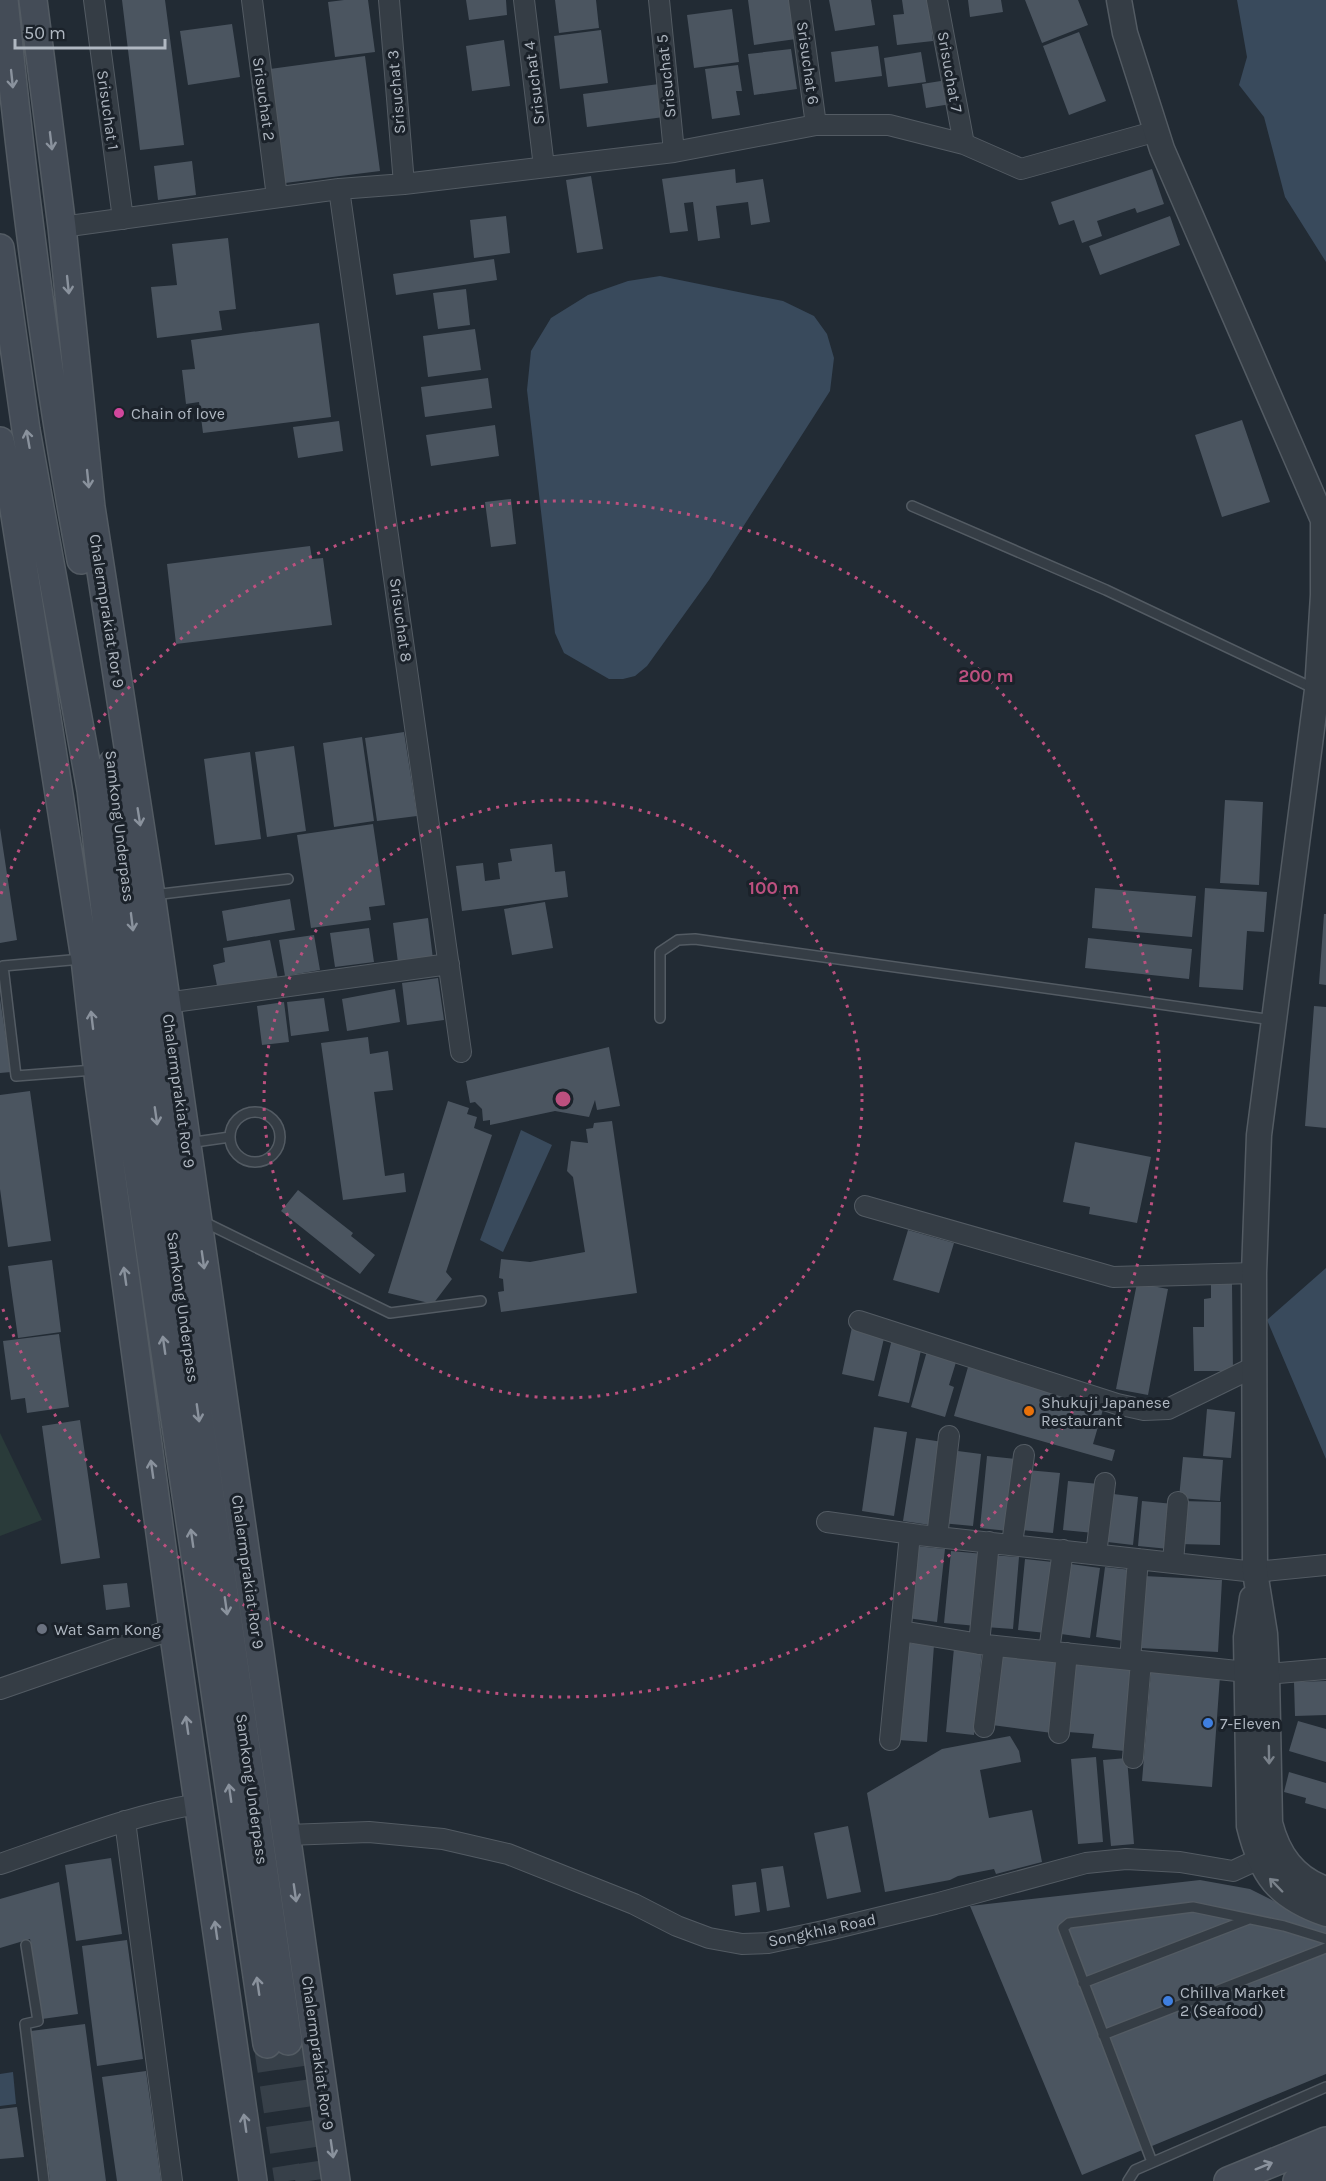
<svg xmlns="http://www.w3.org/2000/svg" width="1326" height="2181" font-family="Karla,sans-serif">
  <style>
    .green { fill: #2a3b3a }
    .water { fill: #394a5c }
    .building { fill: #4b5560 }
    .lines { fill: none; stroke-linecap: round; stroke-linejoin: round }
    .secondary-tunnel { stroke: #374049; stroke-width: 27; stroke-dasharray: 27 14; stroke-linecap: butt }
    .service-casing { stroke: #535b63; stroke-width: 12 }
    .minor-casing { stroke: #535b63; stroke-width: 22 }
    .tertiary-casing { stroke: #535b63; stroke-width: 27 }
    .secondary-casing { stroke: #535b63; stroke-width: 30 }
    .service { stroke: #353d45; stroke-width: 9 }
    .minor { stroke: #353d45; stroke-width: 20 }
    .tertiary { stroke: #353d45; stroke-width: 24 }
    .secondary { stroke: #444c57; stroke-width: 27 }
    .oneway { stroke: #8a929d }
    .oneway2 { stroke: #79818a }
    .ring { fill: none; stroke: #bc507f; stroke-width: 3; stroke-dasharray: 3 6 }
    .hotel-dot { fill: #d1479c; stroke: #1b222a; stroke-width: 2 }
    .food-dot { fill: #e8710a; stroke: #1b222a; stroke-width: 2 }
    .worship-dot { fill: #6b7280; stroke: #1b222a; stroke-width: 2 }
    .shop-dot { fill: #3f7fe0; stroke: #1b222a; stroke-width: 2 }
    .labels { text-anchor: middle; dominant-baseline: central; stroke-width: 6; stroke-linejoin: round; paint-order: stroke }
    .street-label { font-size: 16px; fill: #b0b8c2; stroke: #1b222a }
    .poi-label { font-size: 16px; fill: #b0b8c2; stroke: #1b222a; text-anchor: start }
    .centre { fill: #bc507f; stroke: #1b222a; stroke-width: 3 }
    .ring-label { font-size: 18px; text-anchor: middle; font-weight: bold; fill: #bc507f; stroke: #1b222a; stroke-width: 6; stroke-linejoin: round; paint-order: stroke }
  </style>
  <rect width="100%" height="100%" fill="#222b34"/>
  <path class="green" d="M0,1433L42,1520L0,1536Z"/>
  <path class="water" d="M1237,0H1326V262L1285,197L1264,117L1239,85L1247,57Z
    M660,276L783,301L814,316L827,334L834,358L830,391L709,580L647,666L635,676L623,679H609L564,653L555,633L527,390L531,351L551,318L588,295L628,281Z
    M521,1130L552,1145L503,1252L480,1240Z
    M1326,1268V1459L1267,1320Z
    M13,2072L16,2104L0,2106V2074Z"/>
  <path class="building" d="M122,0H165L184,145L140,150Z
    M344,0H368L375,52L335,57L328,2Z
    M466,0H506L507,15L469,20Z
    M555,0H596L599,28L559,33Z
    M748,0H791L796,39L754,45Z
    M829,0H871L875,25L835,31Z
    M902,0H928L933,41L897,45L893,15L904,14Z
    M968,0H1001L1003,12L970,17Z
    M1025,0H1078L1088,25L1042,43Z
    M732,9L739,62L694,68L687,15Z
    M232,24L240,77L188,85L180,31Z
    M601,30L608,83L560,89L554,36Z
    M1079,32L1106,101L1069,115L1043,46Z
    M504,40L510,86L472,91L466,46Z
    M878,46L882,76L835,82L831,52Z
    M791,49L797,89L754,95L748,54Z
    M921,52L926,82L888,87L884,58Z
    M365,56L380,171L285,183L270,69Z
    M738,65L742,91H736L740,115L712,119L705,69Z
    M947,80L951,104L926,108L922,84Z
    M659,84L664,117L587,127L583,94Z
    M192,161L196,195L158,200L154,166Z
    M735,169L736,183L763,179L770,222L751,225L748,202L716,206L720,238L698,241L693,202L684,203L688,231L670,233L662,179Z
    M1152,169L1164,204L1137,213L1135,208L1097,221L1102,236L1082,243L1074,220L1059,225L1051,202Z
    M591,176L603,249L577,253L566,180Z
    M506,216L510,253L474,258L470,220Z
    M1170,216L1180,245L1100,275L1089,246Z
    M228,238L236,309L219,311L222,330L157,338L151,287L177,285L172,244Z
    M494,259L497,280L396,295L393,274Z
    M466,289L470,325L438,329L433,293Z
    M319,323L331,417L203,433L199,402L186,404L182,370L195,369L191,340Z
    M475,329L481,370L428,377L423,336Z
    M488,378L492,408L425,417L421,387Z
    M1242,420L1270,502L1222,517L1195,435Z
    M339,421L343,451L298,458L293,427Z
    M495,425L499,456L431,466L426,435Z
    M511,499L516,544L491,547L485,502Z
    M310,546L312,559L323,558L332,625L176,644L167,564Z
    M404,732L417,816L377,821L365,738Z
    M362,737L374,821L334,827L323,743Z
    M294,746L306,831L267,837L255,752Z
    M250,752L261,839L215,845L204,759Z
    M1225,800L1263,802L1259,885L1220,883Z
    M373,824L385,905L369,907L371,920L311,928L297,835Z
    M0,828L17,940L0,943Z
    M552,844L555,872L565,871L568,897L462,911L456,866L483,863L485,881L500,879L498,863L512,861L510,849Z
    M1095,888L1196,896L1192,937L1092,928Z
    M1205,888L1267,892L1264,932L1247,931L1243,990L1199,987Z
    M290,899L295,930L227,941L222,911Z
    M545,902L553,948L512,955L504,909Z
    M1324,914H1326V985L1319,984Z
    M428,918L433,959L398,963L393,923Z
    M369,928L374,962L335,967L330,933Z
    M314,935L320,970L285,976L279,940Z
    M1088,938L1192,949L1189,979L1085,968Z
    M270,940L278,979L218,991L213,965L225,962L223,948Z
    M438,978L444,1020L407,1025L402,983Z
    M395,989L400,1022L347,1031L342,999Z
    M0,998L11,1072L0,1073Z
    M324,998L329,1031L291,1036L287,1002Z
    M284,1002L289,1042L262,1045L257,1006Z
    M1314,1006L1326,1007V1128L1305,1126Z
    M368,1037L370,1054L388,1051L393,1090L374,1092L385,1176L404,1173L406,1192L343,1200L321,1043Z
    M609,1047L620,1106L597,1110L595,1100L589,1117L555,1111L490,1125V1120L483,1121L482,1109L475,1102L470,1103L466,1081Z
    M30,1091L51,1241L8,1247L0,1189V1095Z
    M448,1101L469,1108L467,1114L477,1117L474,1128L492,1135L446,1272L452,1279L433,1304L388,1293Z
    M612,1121L637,1293L501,1312L498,1292L504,1291L503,1279L499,1278L501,1259L530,1262L585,1252L573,1177L567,1171L571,1141L588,1143L586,1129L593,1128L594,1123Z
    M1075,1142L1151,1157L1137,1223L1089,1214L1090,1207L1063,1202Z
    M298,1190L353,1233L351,1236L375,1255L360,1274L281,1211Z
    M908,1230L954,1243L939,1293L893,1280Z
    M52,1260L61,1332L18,1338L8,1266Z
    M1137,1283L1168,1289L1148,1395L1116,1389Z
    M1211,1284H1232L1233,1371H1194L1193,1327H1204V1299L1211,1298Z
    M852,1327L885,1334L874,1381L842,1374Z
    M59,1334L69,1407L27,1413L25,1398L11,1400L3,1341Z
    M892,1339L922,1346L909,1403L878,1396Z
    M927,1351L957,1359L949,1385L954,1387L945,1417L911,1407Z
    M968,1367L1104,1406L1093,1444L1115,1450L1112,1461L954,1416Z
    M1207,1409L1235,1412L1231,1458L1203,1456Z
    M80,1420L100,1558L61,1564L42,1426Z
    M874,1427L907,1432L894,1516L862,1511Z
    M916,1438L943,1442L930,1525L903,1521Z
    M950,1450L981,1454L973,1526L941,1523Z
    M987,1456L1016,1459L1008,1531L980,1528Z
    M1183,1457L1223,1460L1220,1501L1179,1498Z
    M1027,1470L1060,1473L1053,1533L1021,1530Z
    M1068,1481L1099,1484L1094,1533L1063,1530Z
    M1105,1493L1138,1497L1133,1545L1099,1541Z
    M1142,1501L1174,1504L1169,1549L1138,1546Z
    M1181,1501L1221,1502L1220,1545L1179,1544Z
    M916,1546L945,1549L937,1622L907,1618Z
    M951,1551L984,1554L977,1626L944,1623Z
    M991,1555L1019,1557L1013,1629L985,1627Z
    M1025,1559L1053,1562L1046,1633L1018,1630Z
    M1071,1564L1100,1568L1090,1638L1061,1634Z
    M1105,1567L1131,1570L1123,1641L1096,1637Z
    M1144,1576L1222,1580L1218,1652L1140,1648Z
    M127,1583L130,1607L106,1610L103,1585Z
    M905,1643L934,1645L927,1742L898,1740Z
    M954,1648L982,1650L974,1735L946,1732Z
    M1001,1654L1061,1661L1052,1733L992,1725Z
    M1075,1663L1133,1668L1125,1751L1092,1748L1094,1734L1068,1732Z
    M1151,1671L1220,1676L1212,1787L1142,1781Z
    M1326,1681V1715L1295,1716L1294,1682Z
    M1298,1721L1326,1729V1762L1289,1751Z
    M1010,1736L1019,1751L1021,1762L980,1770L989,1818L1032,1810L1042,1862L996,1874L994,1869L958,1876L950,1880L885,1892L867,1793L942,1749Z
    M1096,1757L1103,1842L1078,1844L1071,1759Z
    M1127,1758L1134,1844L1111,1846L1103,1760Z
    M1289,1772L1326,1783V1809L1305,1803L1306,1798L1284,1792Z
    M848,1826L861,1892L827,1899L814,1833Z
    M111,1858L122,1934L76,1941L65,1865Z
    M783,1866L790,1907L767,1911L761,1869Z
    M1200,1880L1250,1889L1326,1927V2074L1082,2175L970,1906Z
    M59,1882L78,2014L42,2019L30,1939L0,1948V1899Z
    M756,1882L760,1912L735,1916L732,1885Z
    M127,1940L143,2059L97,2066L82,1946Z
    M85,2024L106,2181H50L31,2031Z
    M146,2071L161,2181H117L102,2077Z
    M17,2107L24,2157L0,2159V2109Z"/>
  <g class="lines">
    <path class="secondary-tunnel" d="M288,2041L309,2181
      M267,2044L288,2181"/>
    <g class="service-casing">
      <path id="service" d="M912,506L1106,590L1315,689
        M153,895L288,879
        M82,959L3,966L16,1076L94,1070
        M660,1018V952L678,940L695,939L1273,1020
        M230 1137a25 25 0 1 1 50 0a25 25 0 1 1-50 0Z
        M188,1143L230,1137
        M202,1221L390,1313L481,1301
        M26,1945L38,2021L25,2024L44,2181
        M1083,1983L1249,1919
        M1103,2035L1326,1948
        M1152,2162L1063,1928L1069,1923L1193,1907L1284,1926L1326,1939
        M1128,2181L1135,2170L1326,2087"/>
    </g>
    <g class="minor-casing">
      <path id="minor" d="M94,0L123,219
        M252,0L277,197
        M389,0L404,184
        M524,0L544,167
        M659,0L674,152
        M799,0L816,125
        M937,0L964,144
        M339,189L461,1052
        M62,227L339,189L404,184L674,152L816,125H889L964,144L1021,169L1157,131
        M166,1003L449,964
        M865,1206L1113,1277L1254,1273
        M859,1321L1117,1404L1144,1410L1168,1409L1254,1367
        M827,1522L919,1535L1255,1572L1326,1565
        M937,1537L949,1436
        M1012,1544L1024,1455
        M1096,1554L1105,1483
        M1173,1562L1178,1502
        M901,1631L986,1645L1247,1672
        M979,1644L989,1542
        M1049,1651L1063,1550
        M1130,1660L1138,1559
        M1267,1674L1326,1669
        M0,1689L173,1629
        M984,1727L994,1646
        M1059,1733L1067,1653
        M890,1740L910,1534
        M1133,1758L1141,1661
        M125,1821L172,2181
        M287,1835L369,1832L443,1839L508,1854L634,1904L677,1926L709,1938L742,1944L768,1943L828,1930L935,1904L1086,1863L1126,1859L1180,1862L1233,1871L1259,1859
        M0,1864C65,1842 130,1815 198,1804"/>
    </g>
    <g class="tertiary-casing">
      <path id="tertiary" d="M1119,0L1125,33L1162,149L1323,520V595L1317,690L1259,1135L1254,1273L1255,1572L1265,1634L1267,1674L1270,1823C1278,1854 1294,1878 1326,1889
        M1252,1598L1246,1637L1249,1826C1261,1875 1277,1897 1326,1914"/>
    </g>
    <g class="secondary-casing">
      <path id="secondary" d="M4,0C23,187 46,375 81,560
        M33,0L62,227L91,507L151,895L336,2181
        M0,248L26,430L91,790L125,1080L267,2044
        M0,441L11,490L85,959L99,1083L173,1629L253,2181
        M112,764L150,1076L288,2041
        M1228,2181L1326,2141
        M1297,2181L1326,2169"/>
    </g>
    <use href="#service" class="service"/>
    <use href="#minor" class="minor"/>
    <use href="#tertiary" class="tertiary"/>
    <use href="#secondary" class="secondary"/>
  </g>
  <defs><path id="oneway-shaft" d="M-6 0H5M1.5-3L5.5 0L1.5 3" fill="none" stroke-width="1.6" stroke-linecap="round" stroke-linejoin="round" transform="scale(1.5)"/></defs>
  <g class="oneway">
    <use href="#oneway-shaft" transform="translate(12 79) rotate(84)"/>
    <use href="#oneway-shaft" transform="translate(51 141) rotate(83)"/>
    <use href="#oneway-shaft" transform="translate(68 285) rotate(84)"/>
    <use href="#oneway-shaft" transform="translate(28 439) rotate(-100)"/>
    <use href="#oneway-shaft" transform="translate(88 479) rotate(84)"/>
    <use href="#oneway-shaft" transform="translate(139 817) rotate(81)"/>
    <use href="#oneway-shaft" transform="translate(132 922) rotate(83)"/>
    <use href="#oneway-shaft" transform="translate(92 1020) rotate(-97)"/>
    <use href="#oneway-shaft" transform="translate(156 1116) rotate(82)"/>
    <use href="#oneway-shaft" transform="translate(203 1260) rotate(82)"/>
    <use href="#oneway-shaft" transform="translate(125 1276) rotate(-98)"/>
    <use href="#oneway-shaft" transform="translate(164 1345) rotate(-98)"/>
    <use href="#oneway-shaft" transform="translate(198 1413) rotate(82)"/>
    <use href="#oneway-shaft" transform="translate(152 1469) rotate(-98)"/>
    <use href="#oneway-shaft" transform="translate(192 1538) rotate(-98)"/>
    <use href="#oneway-shaft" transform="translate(226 1606) rotate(82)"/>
    <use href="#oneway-shaft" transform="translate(187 1725) rotate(-98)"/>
    <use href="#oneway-shaft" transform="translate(230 1793) rotate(-98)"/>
    <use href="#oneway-shaft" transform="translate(295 1893) rotate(82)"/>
    <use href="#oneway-shaft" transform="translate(216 1930) rotate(-98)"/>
    <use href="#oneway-shaft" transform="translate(258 1986) rotate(-98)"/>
    <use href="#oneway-shaft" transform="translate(245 2123) rotate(-98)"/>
    <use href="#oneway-shaft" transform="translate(332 2149) rotate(82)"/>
    <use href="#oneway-shaft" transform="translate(1264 2166) rotate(-22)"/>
  </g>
  <g class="oneway2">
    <use href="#oneway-shaft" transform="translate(1269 1755) rotate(89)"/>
    <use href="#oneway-shaft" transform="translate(1276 1885) rotate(-134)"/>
  </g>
  <g class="ring">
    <circle cx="563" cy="1099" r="299"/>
    <path d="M1 894A598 598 0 1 1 1 1304"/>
  </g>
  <circle class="hotel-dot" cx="119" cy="413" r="6"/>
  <circle class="food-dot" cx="1029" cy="1411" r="6"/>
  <circle class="worship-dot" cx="42" cy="1629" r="6"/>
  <g class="shop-dot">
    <circle cx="1208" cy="1723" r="6"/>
    <circle cx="1168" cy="2001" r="6"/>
  </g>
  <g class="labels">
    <g class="street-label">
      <text transform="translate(808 63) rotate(82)">Srisuchat 6</text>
      <text transform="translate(950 72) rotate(80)">Srisuchat 7</text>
      <text transform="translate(666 76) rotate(-96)">Srisuchat 5</text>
      <text transform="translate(534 83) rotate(-97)">Srisuchat 4</text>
      <text transform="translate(396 92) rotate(-95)">Srisuchat 3</text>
      <text transform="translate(264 99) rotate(82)">Srisuchat 2</text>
      <text transform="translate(108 110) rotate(82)">Srisuchat 1</text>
      <text transform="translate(107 611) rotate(81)">Chalermprakiat Ror 9</text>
      <text transform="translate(401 620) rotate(82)">Srisuchat 8</text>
      <text transform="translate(120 826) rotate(83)">Samkong Underpass</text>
      <text transform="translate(179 1091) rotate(82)">Chalermprakiat Ror 9</text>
      <text transform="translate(183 1307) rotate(82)">Samkong Underpass</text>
      <text transform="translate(248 1572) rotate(82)">Chalermprakiat Ror 9</text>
      <text transform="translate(252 1789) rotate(82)">Samkong Underpass</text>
      <text transform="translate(822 1930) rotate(-12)">Songkhla Road</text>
      <text transform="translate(318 2053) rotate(82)">Chalermprakiat Ror 9</text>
    </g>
    <g class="poi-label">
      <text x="131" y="413">Chain of love</text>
      <text x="1041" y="1402">Shukuji Japanese<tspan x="1041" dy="18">Restaurant</tspan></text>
      <text x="54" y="1629">Wat Sam Kong</text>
      <text x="1220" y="1723">7-Eleven</text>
      <text x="1180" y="1992">Chillva Market<tspan x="1180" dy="18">2 (Seafood)</tspan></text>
    </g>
  </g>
  <circle cx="563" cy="1099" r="9" class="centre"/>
  <g class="ring-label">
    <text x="986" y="682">200 m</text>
    <text x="774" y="894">100 m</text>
  </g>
  <path d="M15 39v9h150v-9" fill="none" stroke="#b0b8c2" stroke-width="3"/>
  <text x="24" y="39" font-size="18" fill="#b0b8c2" stroke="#1b222a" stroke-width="4.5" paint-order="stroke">50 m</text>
</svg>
